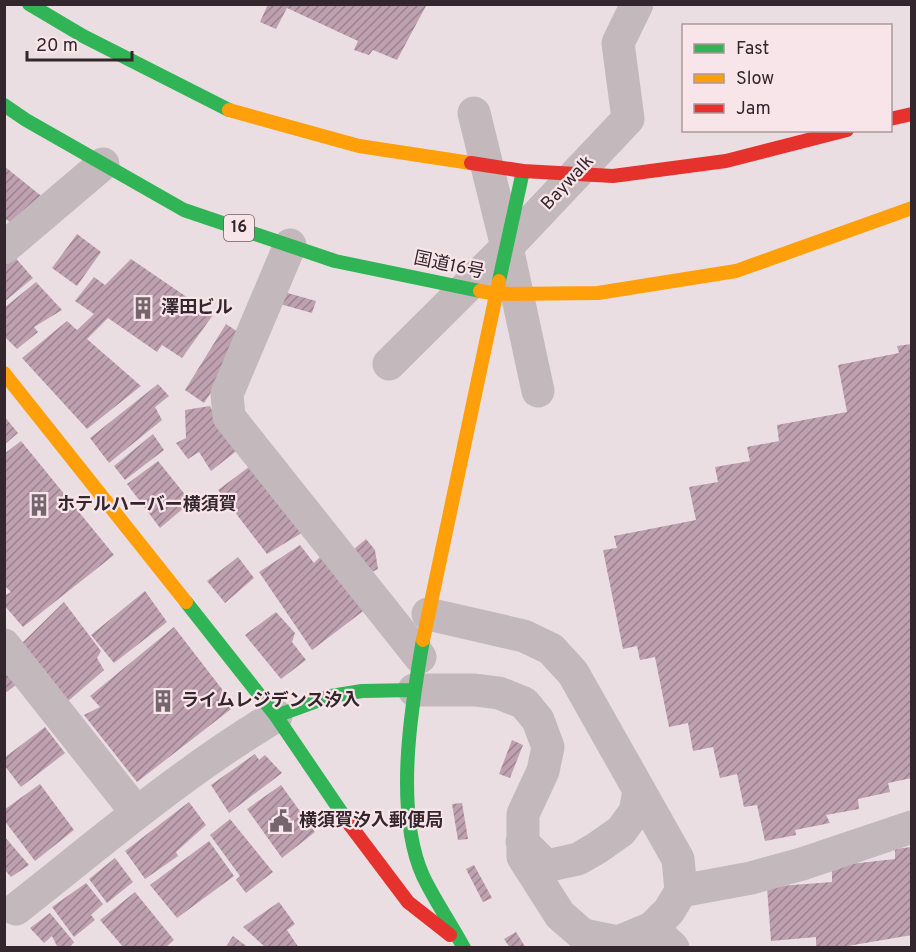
<svg xmlns="http://www.w3.org/2000/svg" width="916" height="952" font-family="Overpass,'Noto Sans JP',sans-serif">
  <style>
    .building { fill: url(#building-hatch) }
    .lines { fill: none; stroke-linecap: round; stroke-linejoin: round }
    .street { stroke: #c3b8bb; stroke-width: 33 }
    .fast { stroke: #30b455; stroke-width: 14 }
    .slow { stroke: #ff9f0a; stroke-width: 14 }
    .jam { stroke: #e5322d; stroke-width: 14 }
    .labels { text-anchor: middle; dominant-baseline: central; stroke-width: 4.5; stroke-linejoin: round; paint-order: stroke }
    .shield { fill: #f8e5e9; stroke: #6f5f65; stroke-width: 1.5 }
    .shield-label { font-size: 16px; font-weight: bold; fill: #34262d }
    .street-label { font-size: 18px; fill: #34262d; stroke: #f8e5e9 }
    .poi-label { font-size: 18px; font-weight: bold; fill: #34262d; stroke: #f8e5e9; text-anchor: start }
  </style>
  <defs>
    <pattern id="building-hatch" width="6" height="6" patternUnits="userSpaceOnUse" patternTransform="scale(1.5)"><rect width="6" height="6" fill="#bea0af"/><path d="M-1 1l2-2M0 6l6-6M5 7l2-2" fill="none" stroke="#9b828f"/></pattern>
  </defs>
  <rect width="100%" height="100%" fill="#ebdee2"/>
  <path class="building" d="M268,4H427L397,60L373,50L369,55L354,50L358,41L287,8L276,29L260,22Z
    M4,166L45,199L17,227L4,218Z
    M77,234L101,252L77,286L52,268Z
    M13,255L33,278L4,302V262Z
    M131,259L213,315L182,358L162,345L157,352L108,318L87,339L141,386L87,429L22,358L67,321L77,330L94,314L75,301L94,277L105,285Z
    M36,282L62,310L34,327L38,332L17,349L4,336V308Z
    M284,292L316,301L312,313L280,304Z
    M226,324L244,336L224,373L204,403L185,390Z
    M912,344V778L888,783L890,792L858,799L859,809L826,815L830,823L795,830L796,835L765,841L757,805L744,807L737,774L720,778L713,747L693,751L688,723L669,727L655,657L640,660L637,646L623,649L603,550L617,548L614,536L696,520L689,487L718,482L715,467L750,461L747,447L779,441L777,425L847,412L838,365L899,353L897,346Z
    M158,384L169,396L155,407L162,420L109,463L90,438Z
    M210,406L217,421L239,449L211,471L199,452L188,459L176,443L186,438L185,410Z
    M4,416L18,433L4,445Z
    M153,434L164,450L125,480L114,466Z
    M21,441L114,555L23,627L4,605V596L11,592L4,585V454Z
    M158,461L191,502L160,528L127,484Z
    M253,464L305,531L267,554L218,490Z
    M366,539L375,550L378,569L370,573L354,549Z
    M300,545L314,563L321,556L366,609L312,650L259,572Z
    M238,557L254,578L225,603L207,581Z
    M145,591L167,622L114,663L91,635Z
    M64,602L101,651L97,658L104,670L67,702L22,643Z
    M276,612L295,633L292,642L306,660L281,679L245,635Z
    M174,627L235,706L137,782L84,715L100,707L90,696Z
    M4,671L16,685L4,694Z
    M45,727L65,753L21,787L4,765V758Z
    M512,740L523,745L510,778L499,774Z
    M255,754L259,760L265,755L282,773L229,813L211,785Z
    M40,784L74,830L35,861L4,820V810Z
    M281,785L315,832L282,858L247,809Z
    M189,802L206,825L176,852L178,856L145,879L125,851Z
    M462,803L468,839L458,840L452,804Z
    M230,819L273,872L246,893L236,880L240,876L210,835Z
    M4,836L29,865L11,877L4,869Z
    M209,841L234,876L177,918L150,885Z
    M912,847V935L836,948H816V937L771,941L767,887L832,882V866L895,859V849Z
    M115,858L133,882L107,903L89,879Z
    M474,865L492,898L483,902L466,869Z
    M86,883L103,904L91,915L95,920L74,937L52,907Z
    M135,892L174,940L165,948H124L100,920Z
    M279,902L295,924L287,930L299,948H266L243,927Z
    M50,913L74,942L69,948H58L52,936L44,943L30,928Z
    M516,932L526,948H510L504,939Z
    M233,936L249,948H225Z"/>
  <g class="lines">
    <path class="street" d="M474,113L507,247L538,391
      M290,245L227,394L229,417L420,657
      M4,248L103,164
      M389,364L507,247L628,119L618,43L637,4
      M4,645L137,813
      M414,690H475L499,693L524,703L538,720L548,747L543,771L523,814V857L560,915L583,935L618,942L652,928L669,911L681,891L678,859L573,673L551,649L524,636L428,614
      M522,842L546,866L578,859L597,848L621,831L635,812L639,791
      M681,891L751,878L802,864L912,827
      M16,909C100,843 184,771 276,716
      M652,928L673,948"/>
    <path class="fast" d="M29,4L83,36L229,110
      M4,105L26,120L184,210L335,261L480,291
      M499,281L523,171
      M186,602L276,716L350,825
      M423,640C411,708 394,811 423,876C435,901 451,924 464,948
      M276,716L331,696L362,691L414,690"/>
    <path class="slow" d="M229,110L359,146L471,163
      M480,291L497,294L598,293L736,271L912,208
      M4,373L186,602
      M423,640L499,281"/>
    <path class="jam" d="M890,119L912,114
      M471,163L523,171L613,176L726,161L847,130
      M350,825L408,902L450,935"/>
  </g>
  <defs>
    <g id="building-bare" transform="scale(1.8)"><path d="M-4-6H4V6H1V3H-1V6H-4ZM-2.5-4.3h1.7v1.8h-1.7ZM.8-4.3h1.7v1.8H.8ZM-2.5-1h1.7V.8h-1.7ZM.8-1h1.7V.8H.8Z" fill="#74666c" stroke="#f8e5e9" stroke-width="2.5" paint-order="stroke"/></g>
    <g id="civic-bare" transform="scale(1.8)"><path d="M-.6-6.5H3V-4.5H.6V-3L4-1V1h2V6H-6V1h2V-1L-.6-3ZM-1.2 2.5V6h2.4V2.5Z" fill="#74666c" stroke="#f8e5e9" stroke-width="2.5" paint-order="stroke"/></g>
  </defs>
  <g fill-rule="evenodd">
    <use href="#building-bare" x="143" y="308"/>
    <use href="#building-bare" x="39" y="505"/>
    <use href="#building-bare" x="163" y="701"/>
    <use href="#civic-bare" x="281" y="821"/>
  </g>
  <g class="labels">
    <rect class="shield" x="224" y="215" width="30" height="26" rx="4.5"/>
    <g class="shield-label">
      <text x="239" y="228">16</text>
    </g>
    <g class="street-label">
      <text transform="translate(568 183) rotate(-47)">Baywalk</text>
      <text transform="translate(449 266) rotate(12)">国道16号</text>
    </g>
    <g class="poi-label">
      <text x="161" y="308">澤田ビル</text>
      <text x="57" y="505">ホテルハーバー横須賀</text>
      <text x="181" y="701">ライムレジデンス汐入</text>
      <text x="299" y="821">横須賀汐入郵便局</text>
    </g>
  </g>
  <rect width="916" height="952" fill="none" stroke="#34262d" stroke-width="12"/>
  <rect x="682" y="24" width="210" height="108" fill="#f8e5e9" stroke="#aa999e" stroke-width="1.5"/>
  <rect x="694" y="44" width="30" height="9" fill="#30b455" stroke="#aa999e" stroke-width="1.5"/>
  <text x="736" y="54" font-size="18" fill="#34262d">Fast</text>
  <rect x="694" y="74" width="30" height="9" fill="#ff9f0a" stroke="#aa999e" stroke-width="1.5"/>
  <text x="736" y="84" font-size="18" fill="#34262d">Slow</text>
  <rect x="694" y="104" width="30" height="9" fill="#e5322d" stroke="#aa999e" stroke-width="1.5"/>
  <text x="736" y="114" font-size="18" fill="#34262d">Jam</text>
  <path d="M27 51v9h105v-9" fill="none" stroke="#34262d" stroke-width="3"/>
  <text x="36" y="51" font-size="18" fill="#34262d" stroke="#f8e5e9" stroke-width="4.5" paint-order="stroke">20 m</text>
</svg>
